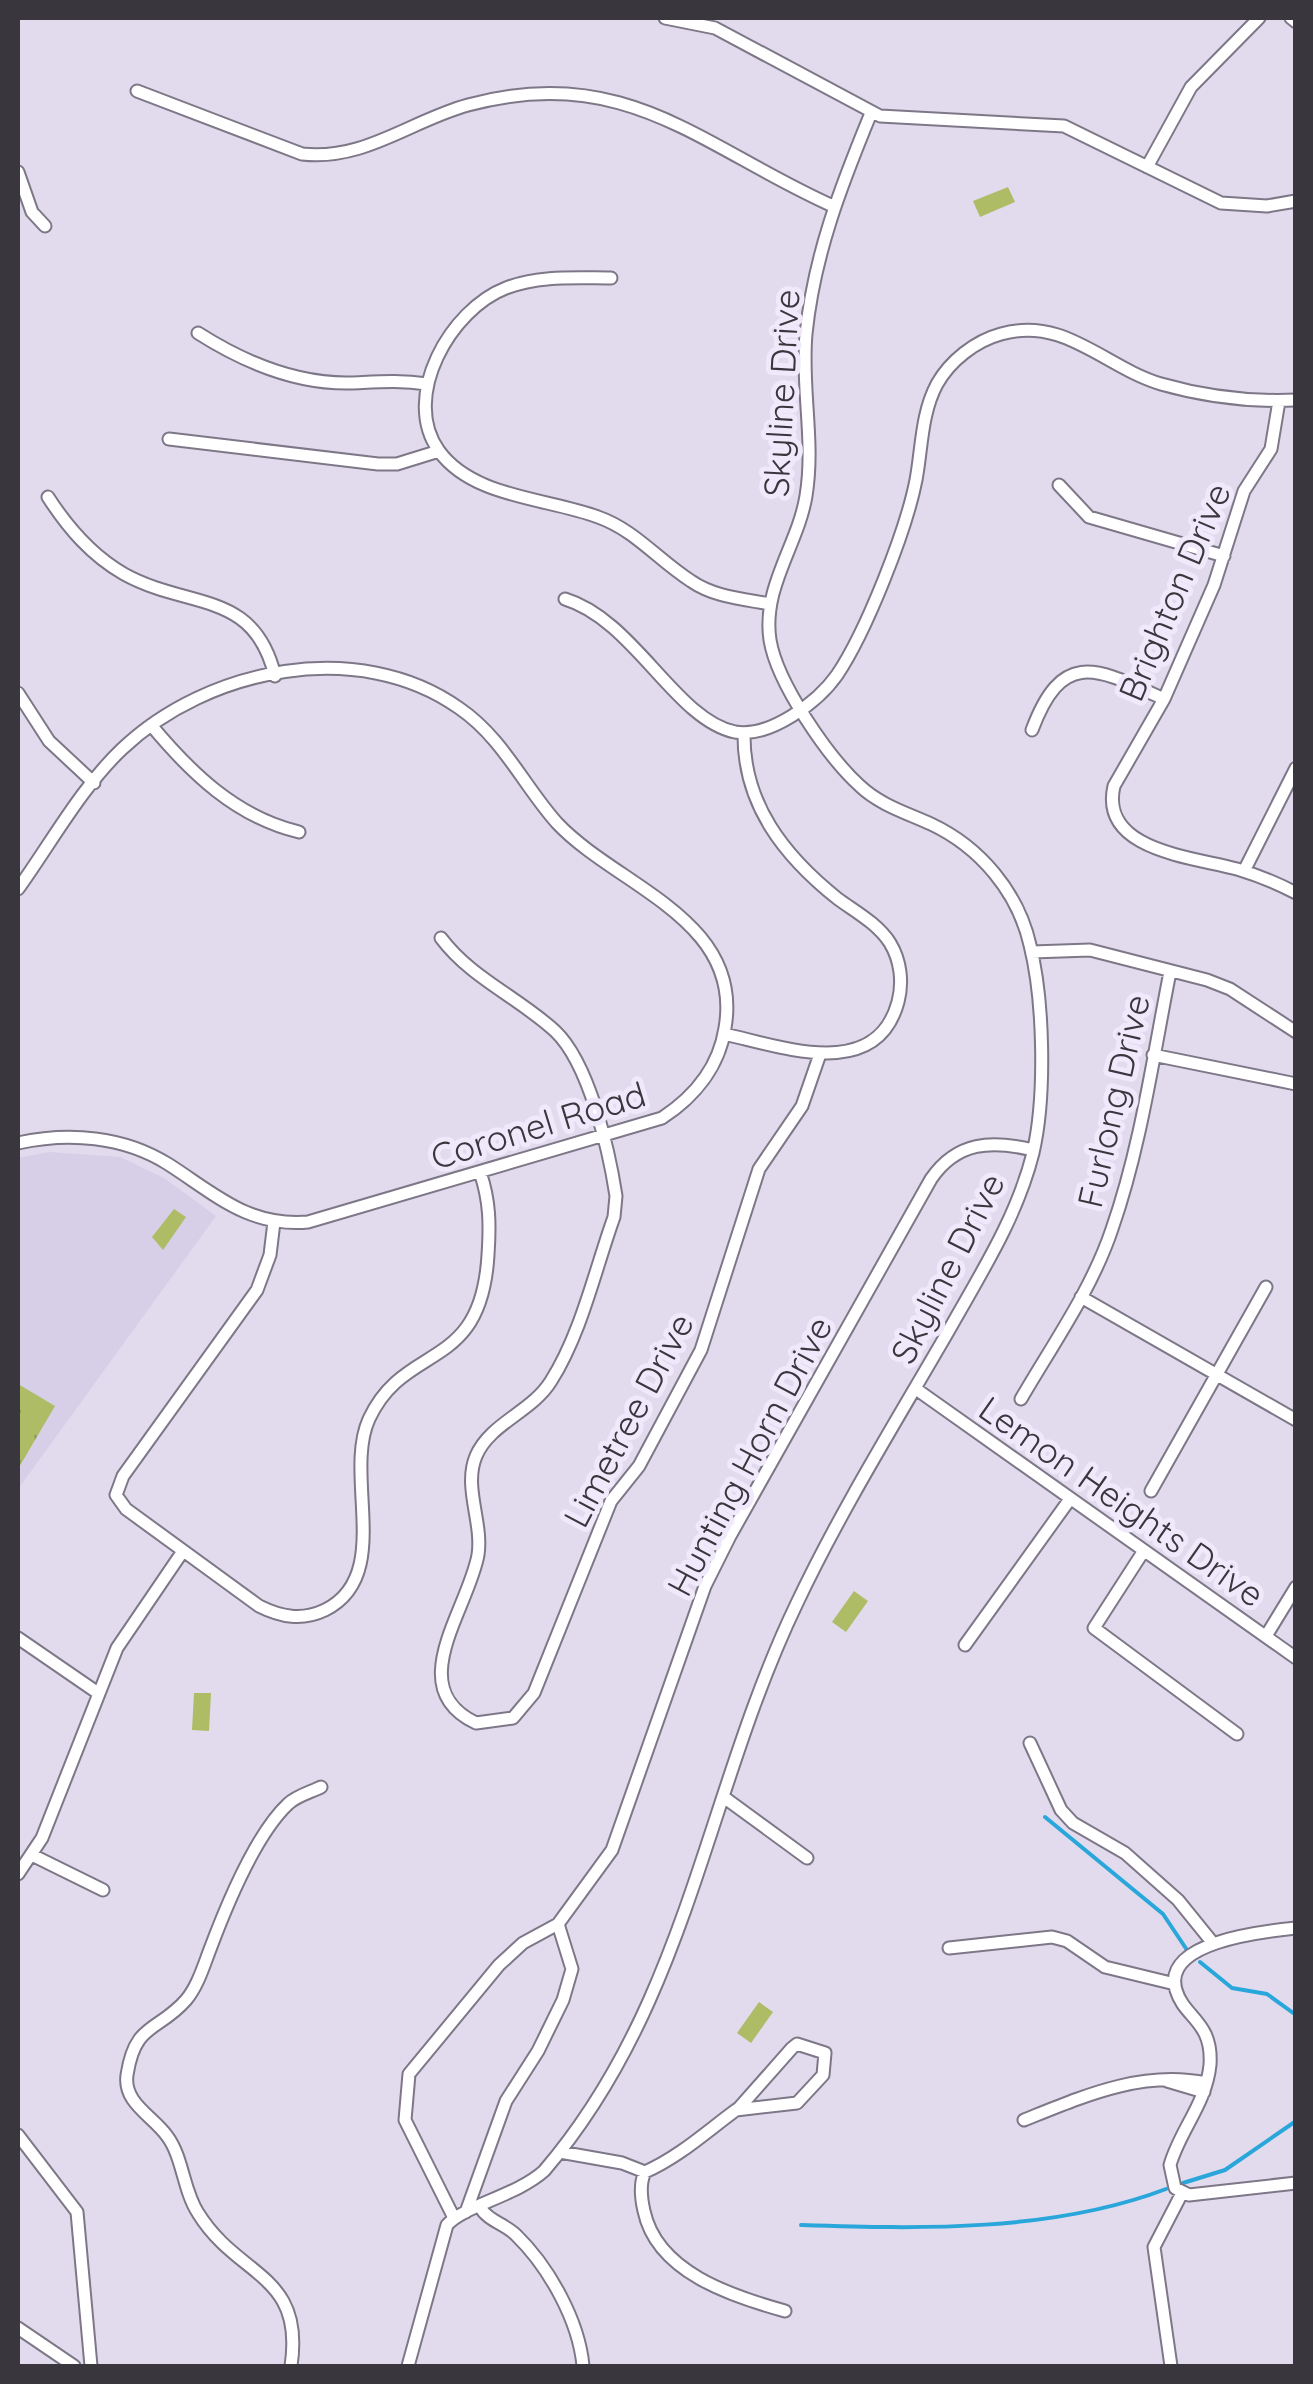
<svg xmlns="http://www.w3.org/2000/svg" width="1313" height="2384" font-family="Quicksand,sans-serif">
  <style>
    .built { fill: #d7cee7 }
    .grass { fill: url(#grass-tufts) }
    .park { fill: #aebc66 }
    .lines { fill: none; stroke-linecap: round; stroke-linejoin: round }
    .stream { stroke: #29a6da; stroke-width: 4 }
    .minor-casing { stroke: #7d7787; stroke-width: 15 }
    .minor { stroke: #fff; stroke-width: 11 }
    .labels { text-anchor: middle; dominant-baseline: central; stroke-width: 10; stroke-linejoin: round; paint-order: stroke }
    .street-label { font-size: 35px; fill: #39363e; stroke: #efe9fb }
  </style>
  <defs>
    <pattern id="grass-tufts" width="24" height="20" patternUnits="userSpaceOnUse" patternTransform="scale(2.5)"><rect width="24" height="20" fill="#aebc66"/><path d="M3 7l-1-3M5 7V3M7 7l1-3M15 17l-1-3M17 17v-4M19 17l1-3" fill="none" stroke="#8f9a55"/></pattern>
  </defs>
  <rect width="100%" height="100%" fill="#e2dbee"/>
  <path class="built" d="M49,1152L120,1157L164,1178L216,1216L18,1489V1158Z"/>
  <path class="grass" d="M18,1384L55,1406L18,1469Z"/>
  <path class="park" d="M1008,187L1015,202L980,217L973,201Z
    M174,1209L186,1217L163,1250L152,1237Z
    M854,1591L868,1601L846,1632L832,1622Z
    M194,1693H211L209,1731L192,1730Z
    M759,2002L773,2012L751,2043L737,2033Z"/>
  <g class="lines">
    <path class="stream" d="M1045,1817L1163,1914L1187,1950
      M1200,1962L1232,1988L1267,1994L1296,2015
      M1183,2183L1225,2170L1296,2121
      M801,2225C920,2229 1053,2232 1166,2189"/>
    <g class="minor-casing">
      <path id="minor" d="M665,18L715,28L880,116L1064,126L1221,203L1267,206L1296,201
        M1291,18L1296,22
        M137,91L302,154C364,161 410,121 468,105C626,62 703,148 833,206
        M1147,167L1191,87L1259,18
        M18,172L32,212L45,226
        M611,278C576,278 539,275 506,288C451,309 400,397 439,451C473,498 548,498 598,517C635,530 658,560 691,581C714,597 743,599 770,604
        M198,333C242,361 296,384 350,383C377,382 400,380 427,384
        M1279,401L1271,449L1244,491L1214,585L1164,699L1114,786C1099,851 1194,857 1237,869C1257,875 1277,883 1296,893
        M169,439L378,464H397L439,451
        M1059,485L1089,517L1224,556
        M48,497C68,528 91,555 124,574C189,610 254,589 275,676
        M565,599C634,620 676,720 735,732C770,738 818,702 837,675C866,632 906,531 916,480C922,448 921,414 937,384C950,361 975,341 1001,334C1065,316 1104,367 1161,384C1203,396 1252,402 1296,400
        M18,693L49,741L94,783
        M151,725C191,773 236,817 299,832
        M1032,730C1063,647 1098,669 1164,699
        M1244,871L1296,768
        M18,889C51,843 81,788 122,749C207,668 359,637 459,708C503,738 523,785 557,823C616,886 744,919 725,1028C719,1067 694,1097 662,1118L308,1222C248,1227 215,1194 168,1164C123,1136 69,1132 18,1143
        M441,938C471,978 518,997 555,1031C589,1063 609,1150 616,1196L614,1217C595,1270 581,1334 551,1381C532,1412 490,1423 476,1456C463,1487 483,1522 478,1555C468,1610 402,1688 476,1723L513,1718L534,1693L611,1501L639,1466L701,1350L759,1169L802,1106L820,1054
        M1032,952L1090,950L1207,980L1230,989L1296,1032
        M724,1034C780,1046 876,1083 898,1002C903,983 901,961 890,943C878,924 856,912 838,899C784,856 743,804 744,733
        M1153,1055L1296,1084
        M274,1222L270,1255L257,1290L123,1476L116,1495L126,1509L259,1606C281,1617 302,1621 325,1610C394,1576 343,1476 369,1419C405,1341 481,1374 488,1255C490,1225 490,1201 480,1172
        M1081,1297L1296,1420
        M916,1389L1296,1658
        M1021,1399C1053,1344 1092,1289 1112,1229C1141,1146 1153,1057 1170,972
        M1151,1491L1266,1287
        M1143,1552L1094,1628L1237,1734
        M1266,1636L1296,1587
        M18,1638L98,1693
        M965,1645L1070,1499
        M1030,1743L1061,1810L1073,1823L1125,1853L1178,1900L1212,1942
        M725,1798L807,1858
        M34,1856L103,1890
        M18,1874L42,1838L117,1648L183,1551
        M558,1924L612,1850L705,1586L730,1536L931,1179C957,1141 992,1140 1033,1150
        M1296,1928C1268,1931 1161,1941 1176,1990C1184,2018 1213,2021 1210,2065C1206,2104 1180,2130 1170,2165L1175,2188L1189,2195L1296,2183
        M949,1948L1052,1937L1067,1941L1105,1967L1175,1984
        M1167,2081L1204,2092
        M1024,2120C1084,2096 1142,2070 1206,2083
        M18,2135L77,2212L91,2366
        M560,2152L622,2163L645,2172C679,2157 706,2132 736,2110L739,2108L792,2048L797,2044L825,2053L823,2075L797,2103L736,2110
        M645,2172C639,2184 641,2198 644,2211C657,2272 731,2296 785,2311
        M480,2207C488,2221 505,2224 516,2235C549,2267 579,2321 583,2366
        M454,2218L405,2120L409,2074L499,1965L523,1943L558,1924L572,1969L563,2000L538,2051L506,2101L466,2212
        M18,2328L74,2366
        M291,2366C305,2273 238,2278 198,2213C183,2190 183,2157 167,2136C153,2116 123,2103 127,2075C135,2022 158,2032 186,2000C197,1987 203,1968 209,1952C225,1909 254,1836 288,1804C296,1796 311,1792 321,1787
        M408,2366L447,2225C463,2206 516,2196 544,2171C688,2003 705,1794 797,1603C841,1510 897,1420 949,1330C981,1273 1017,1217 1033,1153C1046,1097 1044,1001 1030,945C1018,892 980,847 931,824C907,813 880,805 860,786C828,757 777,683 770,640C762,587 798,545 806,496C815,441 801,388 806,334C814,255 841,186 871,113
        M1171,2366L1154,2247L1182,2193"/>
    </g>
    <use href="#minor" class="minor"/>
  </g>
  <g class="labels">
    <g class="street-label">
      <text transform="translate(781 393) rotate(-87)">Skyline Drive</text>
      <text transform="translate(1174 592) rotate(-67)">Brighton Drive</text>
      <text transform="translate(1113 1101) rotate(-77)">Furlong Drive</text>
      <text transform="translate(538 1125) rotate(-17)">Coronel Road</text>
      <text transform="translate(947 1268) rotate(-63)">Skyline Drive</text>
      <text transform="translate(628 1420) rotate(-62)">Limetree Drive</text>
      <text transform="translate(749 1456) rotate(-62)">Hunting Horn Drive</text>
      <text transform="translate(1122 1501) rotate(35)">Lemon Heights Drive</text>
    </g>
  </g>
  <rect width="1313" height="2384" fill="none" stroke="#39363e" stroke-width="40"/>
</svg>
